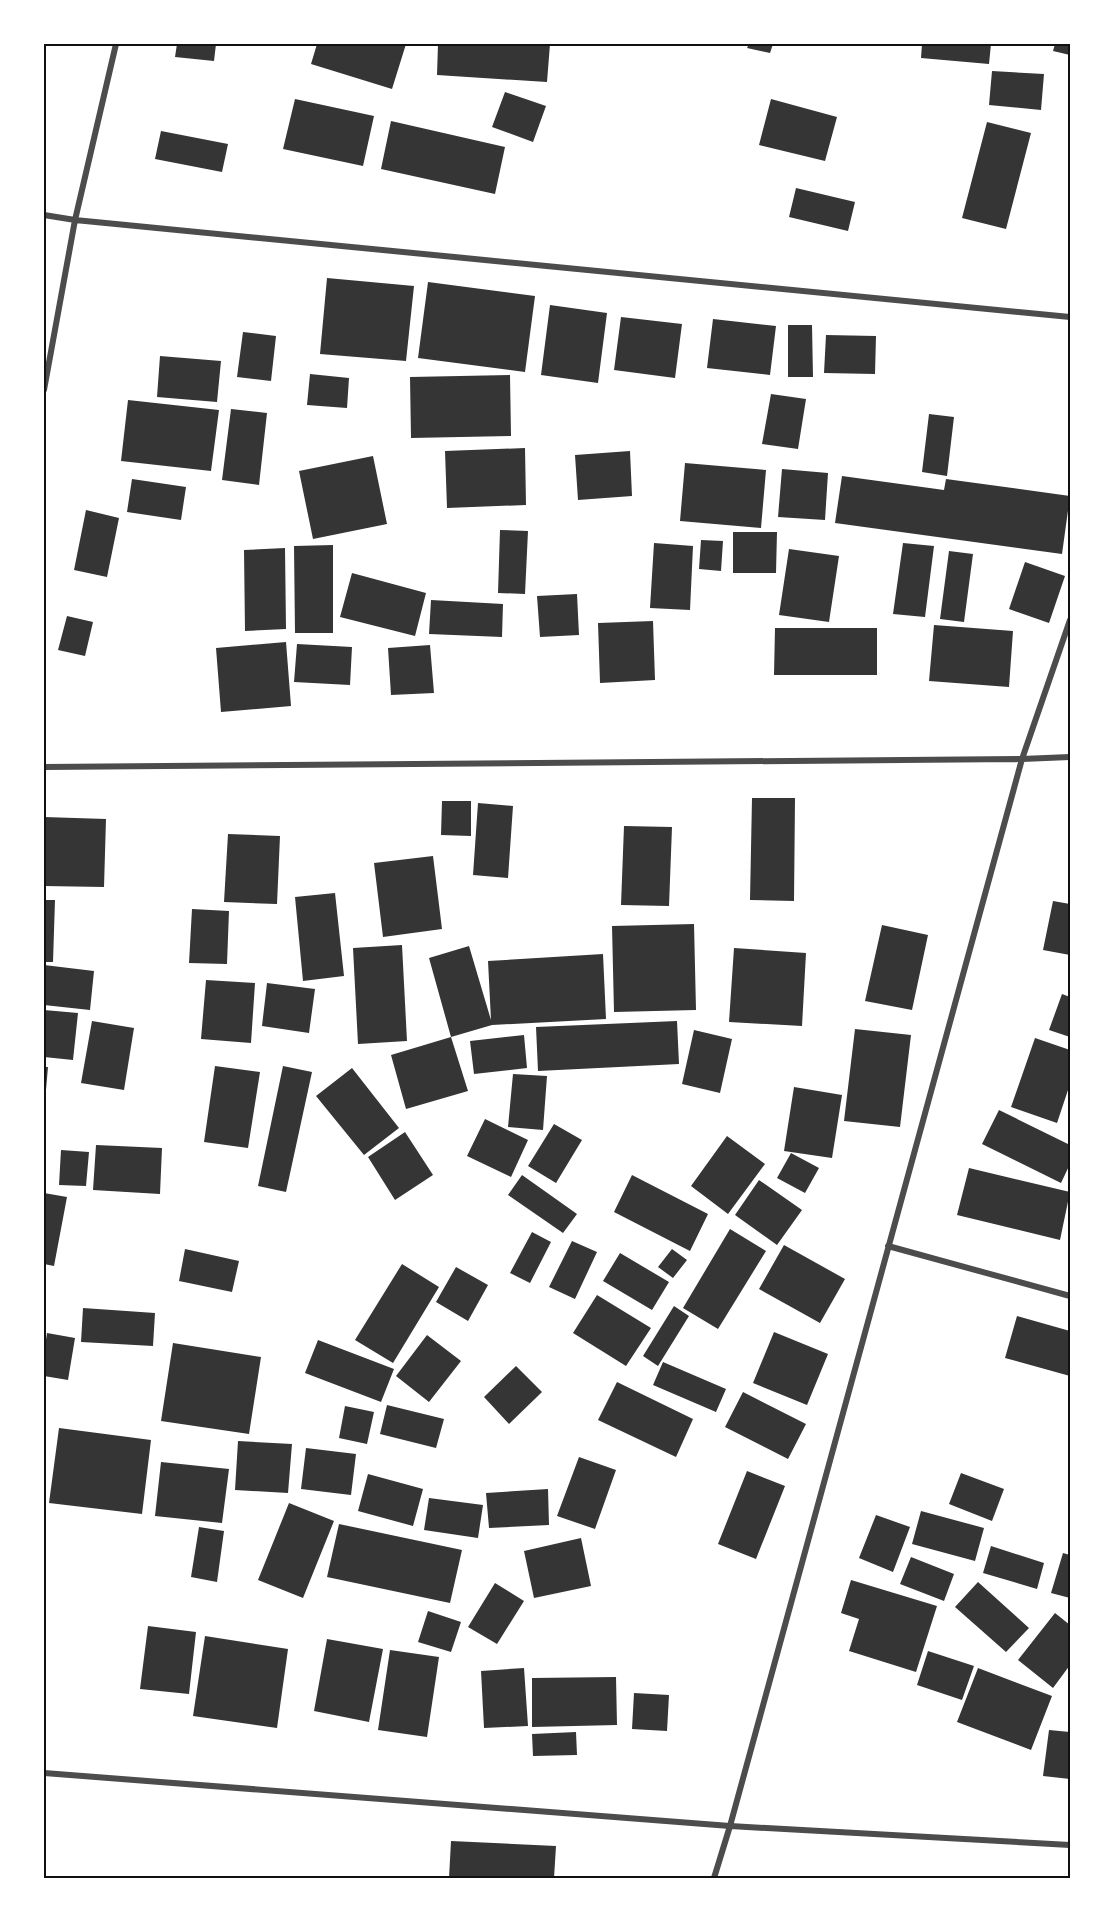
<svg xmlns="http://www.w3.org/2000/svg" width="1114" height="1922" font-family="'PT Sans',sans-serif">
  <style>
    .building { fill: #353535 }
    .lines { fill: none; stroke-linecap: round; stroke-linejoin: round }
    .minor { stroke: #4c4c4c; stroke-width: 6 }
    .neatline { fill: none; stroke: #111; stroke-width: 2 }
  </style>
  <rect width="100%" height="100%" fill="#fff"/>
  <path class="building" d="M177,44H216L214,61L175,57Z
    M317,44H406L392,89L311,64Z
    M438,44H550L547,82L437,75Z
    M749,44H773L770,53L747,48Z
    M922,44H991L989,64L921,58Z
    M1055,44H1070V55L1053,51Z
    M992,71L1044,74L1041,110L989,105Z
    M505,92L546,106L533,142L492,127Z
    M295,99L374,116L363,166L283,149Z
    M771,99L837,117L825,161L759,145Z
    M391,121L505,147L495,194L381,169Z
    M987,122L1031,133L1006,229L962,218Z
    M161,131L228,144L222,172L155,159Z
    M796,188L855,202L848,231L789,217Z
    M327,278L414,286L406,361L320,354Z
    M428,282L535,296L525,372L418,358Z
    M550,305L607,313L598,383L541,375Z
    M621,317L682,324L675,378L614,370Z
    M713,319L776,326L770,375L707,368Z
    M788,325H812L813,377H788Z
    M243,332L276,336L271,381L237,377Z
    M826,335L876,336L875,374L824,373Z
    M160,356L221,361L217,402L157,397Z
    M310,374L349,378L347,408L307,405Z
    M510,375L511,436L411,438L410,377Z
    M771,394L806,399L798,449L762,444Z
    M128,400L219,410L211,471L121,461Z
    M231,409L267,413L259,485L222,480Z
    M929,414L954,417L947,476L922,472Z
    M525,448L526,505L447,508L445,451Z
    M630,451L632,496L578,500L575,455Z
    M373,456L387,524L313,539L299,471Z
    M685,463L766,470L761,528L680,521Z
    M782,469L828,473L825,520L778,517Z
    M842,476L944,490L946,479L1070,496L1062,554L835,523Z
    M132,479L186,487L181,520L127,512Z
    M86,510L119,518L107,577L74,570Z
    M500,530L528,531L525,594L498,593Z
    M733,532H777L776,573H733Z
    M701,540L723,541L721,571L699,569Z
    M654,543L693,546L690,610L650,608Z
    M903,543L934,546L925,617L893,614Z
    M333,545V633H295L294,546Z
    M285,548L286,629L245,631L244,550Z
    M789,549L839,556L829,622L779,615Z
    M949,551L973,554L964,622L940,619Z
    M1025,562L1065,576L1049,623L1009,609Z
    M352,573L426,593L415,636L340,617Z
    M577,594L579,635L540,637L537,596Z
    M431,600L503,604L502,637L429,634Z
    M67,616L93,622L85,656L58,650Z
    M653,621L655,680L600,683L598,623Z
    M934,625L1013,631L1009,687L929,681Z
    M775,628H877V675H774Z
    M286,642L291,706L221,712L216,648Z
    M297,644L352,647L350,685L294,682Z
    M430,645L434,693L391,695L388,648Z
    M752,798H795L794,901L750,900Z
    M442,801H471V836L441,835Z
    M478,803L513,806L508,878L473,875Z
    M44,817L106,819L104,887L44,886Z
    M624,826L672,827L669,906L621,905Z
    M228,834L280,836L277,904L224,902Z
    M433,856L442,929L383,937L374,863Z
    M335,893L344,976L303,981L295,897Z
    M44,900H55L53,962H44Z
    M1053,901L1070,904V955L1043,950Z
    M192,909L229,911L227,964L189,963Z
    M694,924L696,1010L614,1012L612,926Z
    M882,925L928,935L912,1010L865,1001Z
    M402,945L407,1041L358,1044L353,948Z
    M469,946L491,1020L488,961L603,954L606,1019L492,1025L451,1037L429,958Z
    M734,948L806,953L802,1026L729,1022Z
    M44,965L94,971L90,1010L44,1005Z
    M206,980L255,983L251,1043L201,1039Z
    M267,983L315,989L309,1033L262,1026Z
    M1062,994L1070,997V1037L1049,1030Z
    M44,1010L78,1013L73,1060L44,1057Z
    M92,1021L134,1028L124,1090L81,1083Z
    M677,1021L679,1064L538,1071L536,1027Z
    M855,1029L911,1035L900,1127L844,1121Z
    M694,1030L732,1039L720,1093L682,1084Z
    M524,1035L527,1068L474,1074L470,1041Z
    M451,1037L468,1091L406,1109L391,1055Z
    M1035,1038L1070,1050V1084L1057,1123L1011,1107Z
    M215,1066L260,1072L248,1148L204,1142Z
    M283,1066L312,1072L286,1192L258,1186Z
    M44,1067H48L45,1101H44Z
    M352,1068L399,1128L364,1155L316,1096Z
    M513,1074L547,1076L543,1130L508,1127Z
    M794,1087L842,1095L832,1158L784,1151Z
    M999,1110L1070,1145V1164L1061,1183L982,1144Z
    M485,1119L528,1140L511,1177L467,1156Z
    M554,1124L582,1140L556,1183L528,1166Z
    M405,1132L433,1175L395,1200L368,1157Z
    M727,1136L765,1164L728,1214L691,1186Z
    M96,1145L162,1148L160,1194L93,1190Z
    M61,1150L89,1152L86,1186L59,1185Z
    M791,1153L819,1168L805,1193L777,1178Z
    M969,1168L1070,1192L1060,1240L957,1215Z
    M522,1175L577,1214L563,1233L508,1195Z
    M632,1175L708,1214L690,1251L614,1212Z
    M759,1180L802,1210L777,1245L735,1215Z
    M44,1193L67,1197L54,1266L44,1264Z
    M730,1229L766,1251L718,1329L683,1308Z
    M532,1232L551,1242L530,1283L510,1273Z
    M572,1241L597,1252L575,1299L549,1287Z
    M784,1245L845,1279L820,1323L759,1289Z
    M185,1249L239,1261L232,1292L179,1281Z
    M672,1249L687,1260L673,1278L658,1267Z
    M620,1253L669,1282L652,1310L603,1281Z
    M402,1264L439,1287L393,1363L355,1340Z
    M456,1267L488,1285L468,1321L436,1302Z
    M597,1295L651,1328L626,1366L573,1333Z
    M674,1306L689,1316L658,1366L643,1356Z
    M83,1308L155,1313L153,1346L81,1342Z
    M1017,1316L1070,1331V1376L1005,1358Z
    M774,1332L828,1354L807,1405L753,1383Z
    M47,1333L75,1338L68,1380L44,1376V1353Z
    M427,1335L461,1361L429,1402L396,1376Z
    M318,1340L394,1369L381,1402L305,1373Z
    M173,1343L261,1357L249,1434L161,1421Z
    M663,1362L726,1389L716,1412L653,1385Z
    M516,1366L542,1392L509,1424L484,1397Z
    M617,1382L693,1419L676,1457L598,1420Z
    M743,1392L806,1424L788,1459L725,1427Z
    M387,1405L444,1419L436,1448L380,1434Z
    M345,1406L374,1412L367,1444L339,1438Z
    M59,1428L151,1440L142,1514L49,1503Z
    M238,1441L292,1444L288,1493L235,1490Z
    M306,1448L356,1454L351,1495L301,1489Z
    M579,1457L616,1470L595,1529L557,1516Z
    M161,1462L229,1469L222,1523L155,1516Z
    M747,1471L785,1486L756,1559L718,1544Z
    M961,1473L1004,1489L992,1521L949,1504Z
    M368,1474L423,1489L413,1526L358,1511Z
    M548,1489L549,1525L489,1528L486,1493Z
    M429,1498L483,1505L478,1538L424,1530Z
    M289,1503L334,1521L303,1598L258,1580Z
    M921,1511L984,1528L975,1561L912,1544Z
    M876,1515L910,1527L893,1572L859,1558Z
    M339,1524L462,1550L450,1603L327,1577Z
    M199,1527L224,1531L217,1582L191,1577Z
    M581,1538L591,1586L534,1598L524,1551Z
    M991,1546L1044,1563L1037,1589L983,1573Z
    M1063,1553L1070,1555V1598L1051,1593Z
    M911,1557L954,1574L944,1601L900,1584Z
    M851,1580L937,1606L916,1672L849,1651L859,1619L841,1613Z
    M978,1582L1029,1628L1006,1652L955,1607Z
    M495,1583L524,1601L497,1644L468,1627Z
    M428,1611L461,1622L451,1652L418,1642Z
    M1055,1613L1070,1625V1665L1053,1688L1018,1660Z
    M148,1626L196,1632L189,1694L140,1689Z
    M205,1636L288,1649L277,1728L193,1716Z
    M327,1639L383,1649L369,1722L314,1711Z
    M390,1650L439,1657L427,1737L378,1730Z
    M928,1651L974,1666L962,1700L917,1685Z
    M524,1668L528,1726L484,1728L481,1671Z
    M978,1668L1052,1696L1031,1750L957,1722Z
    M616,1677L617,1725L532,1727V1678Z
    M634,1693L669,1695L667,1731L632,1729Z
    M1049,1730L1070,1732V1779L1043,1776Z
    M576,1732L577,1755L533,1756L532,1734Z
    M451,1841L556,1846L554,1878H449Z"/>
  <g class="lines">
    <path class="minor" d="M44,215L75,220L1070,317
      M44,390L75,220L116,44
      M44,767L1022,759L1070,757
      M888,1246L1070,1296
      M44,1773L730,1826L1070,1845
      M714,1878L730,1826L1022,759L1070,620"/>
  </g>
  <rect width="1114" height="1922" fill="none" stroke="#ffffff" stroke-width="90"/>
  <rect x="45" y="45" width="1024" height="1832" class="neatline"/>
</svg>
